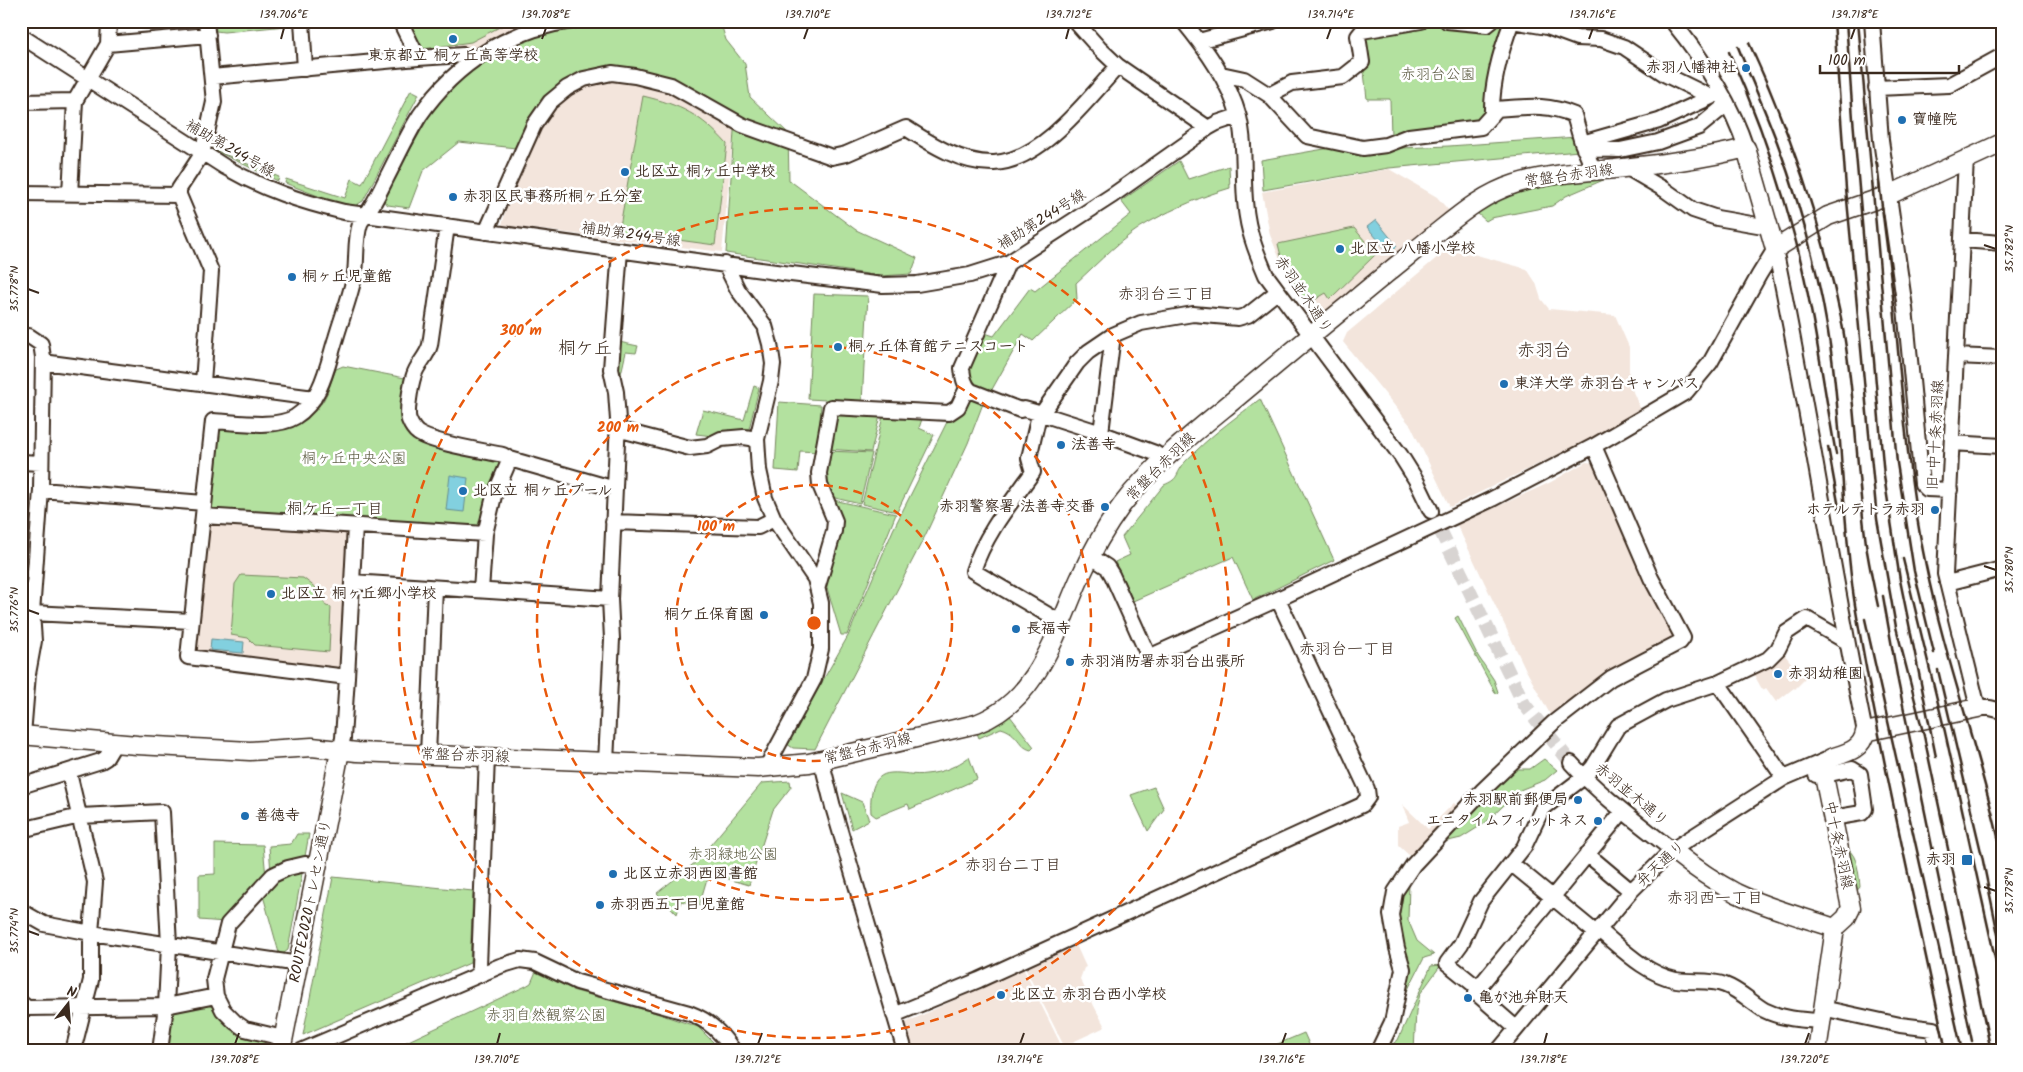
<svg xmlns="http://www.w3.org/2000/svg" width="2023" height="1072" font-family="Kalam,'Klee One',sans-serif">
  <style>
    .built { fill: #f3e5dc }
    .green { fill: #b3e19f; stroke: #77865e }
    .water { fill: #82d0df; stroke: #668e92 }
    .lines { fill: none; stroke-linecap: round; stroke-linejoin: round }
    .minor-tunnel { stroke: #d8d4d2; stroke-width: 14; stroke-dasharray: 14 7; stroke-linecap: butt }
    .minor-casing { stroke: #3b2a1e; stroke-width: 18 }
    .major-casing { stroke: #3b2a1e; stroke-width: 21 }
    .minor { stroke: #fff; stroke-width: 14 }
    .major { stroke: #fff; stroke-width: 18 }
    .rail { stroke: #3b2a1e; stroke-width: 2.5 }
    .ticks { fill: none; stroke: #3b2a1e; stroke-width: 2 }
    .ring { fill: none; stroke: #e8590c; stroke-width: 2.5; stroke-dasharray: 9 6 }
    .poi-dot { fill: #1f6fb2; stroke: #fff; stroke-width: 2 }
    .labels { text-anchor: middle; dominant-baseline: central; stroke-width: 5; stroke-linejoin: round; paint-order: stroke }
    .poi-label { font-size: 15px; font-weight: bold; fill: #3b2a1e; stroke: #fff; text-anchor: start }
    .park-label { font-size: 15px; fill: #59583e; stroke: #fff }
    .street-label { font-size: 15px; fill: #3b2a1e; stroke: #fff }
    .neighbourhood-label { font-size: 16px; fill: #3b2a1e; stroke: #fff }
    .quarter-label { font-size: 18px; fill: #3b2a1e; stroke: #fff }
    .centre { fill: #e8590c; stroke: #fff; stroke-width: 2.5 }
    .ring-label { font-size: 15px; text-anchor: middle; font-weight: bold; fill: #e8590c; stroke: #fff; stroke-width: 5; stroke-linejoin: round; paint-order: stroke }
    .neatline { fill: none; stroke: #3b2a1e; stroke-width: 2 }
    .ticks-label { font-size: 12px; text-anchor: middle; fill: #3b2a1e }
  </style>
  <rect width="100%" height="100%" fill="#fff"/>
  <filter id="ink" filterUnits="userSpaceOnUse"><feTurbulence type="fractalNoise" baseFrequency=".02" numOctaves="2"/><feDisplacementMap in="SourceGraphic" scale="10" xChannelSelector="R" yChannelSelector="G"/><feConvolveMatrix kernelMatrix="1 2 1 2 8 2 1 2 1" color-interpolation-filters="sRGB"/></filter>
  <g filter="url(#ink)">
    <path class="built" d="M405,21H539L507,30L476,48L421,53Z
      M606,80L637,82L668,89L734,126L722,252L502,225L508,201L547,116L565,94L584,85Z
      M1389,169L1437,197L1450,212L1325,312L1309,310L1281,262L1270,235L1262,192Z
      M1445,251L1473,254L1527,269L1536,283L1541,299L1549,309L1615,315L1629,347V376L1633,392L1641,410L1596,436L1450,507L1411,426L1343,342L1347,333Z
      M1586,462L1593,463L1664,617L1677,637L1585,687L1551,716L1526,670L1457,525L1551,482Z
      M207,521L343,530L347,535L339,665L335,671L192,654Z
      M1780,649L1797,670L1807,677L1795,689L1794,688L1776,702L1766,688L1763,691L1752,671Z
      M1454,803L1459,808L1412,858L1398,845V826L1409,822L1402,804L1428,829Z
      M1076,945L1086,967L1084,968L1080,979L1105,1027L1064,1046L1025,968Z
      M1023,968L1064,1051H914L905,1023Z"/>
    <path class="green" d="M215,21H297L286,26L224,32L216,31Z
      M408,21H511L471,42L423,49Z
      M642,21H720L726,40L745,64L750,97L788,133L789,180L856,230L917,258L911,274L881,276L726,253L735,116L666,78L629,68L588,71L561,84L534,116L516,148L459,142L423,171L409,208L388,205L382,200L441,95L484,60L519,43L557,30Z
      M1494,22L1506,24L1489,116L1480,125L1391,137L1390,99H1367L1364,72V33L1426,23Z
      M411,90L419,94L363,201L355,206L317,199L318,196L285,183L286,179L345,198L352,179L362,184Z
      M643,96C681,105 701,115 727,144L715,245L619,232Z
      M1577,137L1579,151L1389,168L1263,190L1261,160L1330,148L1361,152L1401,148L1449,146Z
      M212,149L279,177L278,181Z
      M1179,161L1188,179L1229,166L1230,188C1203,196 1175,208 1151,221C1123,236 1099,262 1076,283L1077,299L1033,341L1023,334L990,393L972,385L969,367L985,333L994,336L1030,288L1035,291L1131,214L1121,201Z
      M1608,178L1566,196L1552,206L1491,218L1486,221L1477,213V210C1518,187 1562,183 1608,178Z
      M1354,228L1376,254L1330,299L1326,293L1311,302L1303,298L1282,260L1278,244Z
      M814,294L868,296L862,402L808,399Z
      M619,342L638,346L636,353L626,352L621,374L617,365Z
      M343,366L405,378L407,386L403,420L500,461L502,466L481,529L210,510L217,429L220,426C257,427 299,436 323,401C329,392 331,380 336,369Z
      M754,386L759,388L748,433L713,436L696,434L703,410L744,420Z
      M969,395L984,401L968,443L925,536L815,749L793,748L787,744L848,636L893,530L948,420L955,419Z
      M1260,399L1334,560L1253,600L1233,557L1133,601L1115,562L1130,555L1122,537L1164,485C1178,479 1175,477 1182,466C1185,461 1191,456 1195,452C1215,432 1238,416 1260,399Z
      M779,402L821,405L818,452L800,451L798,472L775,470Z
      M833,414L880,416L871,452L826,449Z
      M883,416L922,419L919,428L934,435L897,512L862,504Z
      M828,451L872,453L860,504L831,497V491L826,476L822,474Z
      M829,499L896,514L847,635H841L824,578L835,543Z
      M241,575L303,578L316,588L326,606L331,607L329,652L255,645L248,638L231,635L235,584Z
      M1458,616L1478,656L1494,680L1498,692L1496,694L1455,618Z
      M1010,716L1034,747L1031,750C1018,747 1019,733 1001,728L979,738L977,733Z
      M969,757L977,779L910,809L908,804L876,817L871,813C870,797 871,774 891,773C903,772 914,776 926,774C942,773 957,766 969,757Z
      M1544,759L1557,770L1545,780L1520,790L1485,823L1461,838L1444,842L1409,882L1408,920L1417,941L1434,955L1424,958L1401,1003L1395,915L1397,892L1416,866L1513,769H1530Z
      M790,781L791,787L773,810L749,885L715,875L706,882L699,906L681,901L677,914L657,893L696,862L762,783Z
      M1154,787L1164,809L1148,831L1131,795Z
      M842,793L862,802L869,820L852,829Z
      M297,834H309L304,862L271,873L269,846L291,844Z
      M215,844L263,845L266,877L225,922L199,920V875L215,874Z
      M1847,849C1858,855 1859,876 1860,887L1855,893Z
      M303,868L288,950L284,953H279L262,892L274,878Z
      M333,877L473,891L470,963L303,1035Z
      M1441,965L1420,994L1416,1011L1414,1051H1383L1398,1040L1431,966Z
      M537,969L573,986L572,990L653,1012L698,1027L722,1051H387L526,986L531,983Z
      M214,1003L266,1037L263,1051H163L172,1007Z
      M1304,1033L1312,1051H1261Z"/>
    <path class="water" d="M1376,220L1397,246L1389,253L1367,227Z
      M450,475L468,478L464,512L446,510Z
      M211,639L244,642L243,653L210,650Z"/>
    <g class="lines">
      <path class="minor-tunnel" d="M1431,511L1524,704L1571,763"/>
      <g class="minor-casing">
        <path id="minor" d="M302,21L305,69
          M400,21L418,58
          M1075,21L1099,48L1118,66L1208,128
          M1183,21C1206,49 1229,81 1239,117C1247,150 1241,184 1247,217C1250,237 1258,256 1266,275L1401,456L1416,480L1431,511
          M1447,21L1487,25L1492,21
          M1512,21L1547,27L1577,38L1601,39L1624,47L1666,75L1711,97
          M1672,21C1703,59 1731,102 1746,148
          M1872,21L1881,140L1905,308L1922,484L1927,489L1950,490
          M21,36L225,167C265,190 299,201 344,212L783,273L883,285L917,284L970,275L1008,263L1113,195L1208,128L1217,123L1238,116
          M1199,41L1273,21
          M108,44L208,35
          M1221,74L1244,79L1269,95L1307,136L1363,148L1386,145L1409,136L1481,127L1497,109C1526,107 1546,103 1574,115L1582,143L1594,171
          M212,77L418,58L463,55L475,58
          M1876,88L1949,85L2002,56
          M1269,95L1292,83L1343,77L1362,62L1358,36L1362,31L1421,21
          M21,102L75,101
          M1492,115C1491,84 1501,50 1512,21
          M1582,143L1659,121L1720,93
          M1584,149L1620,150L1658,142L1699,127L1727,104
          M1966,159L1945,574L1978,708H1990L2002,711
          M1626,167L1665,190L1693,210L1717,218L1769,227
          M21,193L179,195
          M70,194L75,101L108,44L109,21
          M447,226L430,345C427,357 417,364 414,375C411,383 406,412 409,420C411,425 414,430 418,433C432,443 484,451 503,455L510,459L615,489
          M486,232L534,125L550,102L567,88L584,79L612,73L635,76L671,85L742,125L832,157L846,154L906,128C931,144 962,164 994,163C1042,161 1088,99 1118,66
          M1962,240L2002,243
          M1775,249C1809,409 1832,572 1865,732
          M1008,263L962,368C963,377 964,385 971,391L1020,410L1024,409L1042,414L1095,431L1155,453L1164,459
          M725,264L738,290L765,326L770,344L773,364L771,381L757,439L759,470L765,498L774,519L815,579L821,603V649L814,679L766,768
          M21,336H29L41,344L43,357L41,490L32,613L34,641L28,674L23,735
          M1956,356L2002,358
          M43,362L314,398
          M203,383L211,271L179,195V189L202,154L214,102L206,21
          M617,429L690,448L707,446L721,439L744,437L757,439
          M1101,433L1113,335
          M1952,443L2002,446
          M21,462L41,463
          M41,490L204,503
          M203,516L485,534
          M613,522L758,527L774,519
          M1090,556L1107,567L1112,575L1149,657L1278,599L1492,499L1594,446L1686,392L1710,363L1759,275L1775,249
          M352,582L610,599
          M1947,583L2002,569
          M818,586L834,531L835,521L820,485L819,473L831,407L949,413L958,407L967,388
          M481,590L485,534L494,496L510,459
          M32,613L191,621
          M1062,623L973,571C985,534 1010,504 1033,472L1029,458L1038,419L1077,363L1088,352L1113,335L1141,323L1193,314L1238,318L1248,315L1277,292
          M347,677L188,657L213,421C236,422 276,429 295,417C322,400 327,366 336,338C342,317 351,295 355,273C357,257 355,239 360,224C361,221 364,218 366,215C374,204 380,191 386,179C397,158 407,135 420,115C456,63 510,29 572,21
          M1718,683L1784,778
          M340,751L343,738L347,677L355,526
          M428,755L435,588
          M819,761L824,771L833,807L905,1051
          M606,762L612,639L610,599L618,420L616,392L611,369L620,250
          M1571,763C1601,796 1637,822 1672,850
          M69,773L95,882L91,933V980L73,1051
          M1816,775H1825L1852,769L1860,774L1865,809L1862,813L1832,818
          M21,786L101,761L106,758L115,743
          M21,830L80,816L162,812L169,945L166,1006L160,1051
          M1587,854L1631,891
          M1512,864L1596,933
          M21,911L44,924L91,933L299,964
          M1599,930C1622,949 1646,974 1676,980C1693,983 1709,979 1725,985C1739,990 1751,1002 1764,1010C1782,1019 1802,1020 1820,1021
          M481,974L479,966L487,757
          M1478,988L1623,811
          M21,1003L27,1008L166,1006L216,996
          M1822,1008L1900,1025L1933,1029L1938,1051
          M894,1015L979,980L1362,805L1368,797L1367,789L1278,599
          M1516,1028L1476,993L1478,988L1447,963L1461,944L1481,901L1524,847L1542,809L1584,777L1593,767L1618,726L1666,700L1718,683L1768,659L1778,649L1786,633L1807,619L1847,642
          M283,1038L245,1029L235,1022L223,1010L216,996L214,979L228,924L273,875L288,868L305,864L318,866
          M301,1051L500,966L520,960L535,962L577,982L689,1013C710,1021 720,1032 734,1051
          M1378,1051L1392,1022L1403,969L1397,948L1391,915L1395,892L1413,865L1483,790L1553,723L1611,678L1680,642L1683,638L1651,578L1594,446
          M1498,1051L1631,891L1672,850L1784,778L1831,758"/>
      </g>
      <g class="major-casing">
        <path id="major" d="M21,735L137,745L250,751L312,747L357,752L758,768L809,763L976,724C1038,701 1055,634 1079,580C1091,553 1105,528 1122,505C1152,466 1191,435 1229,404C1270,370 1310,336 1351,303C1378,280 1406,258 1434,235C1459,215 1483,194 1515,184C1547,174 1582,172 1615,169C1659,164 1703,159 1746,148L1775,249L1828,216L1889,195L2002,143
          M1672,850C1692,866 1713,881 1736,893C1767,908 1802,917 1835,928
          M281,1051L340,751
          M1817,1051L1835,928L1846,918L1851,908L1825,781L1826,767L1831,758C1846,753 1862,750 1865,732L1978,708"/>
      </g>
      <use href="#minor" class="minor"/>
      <use href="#major" class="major"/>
      <path class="rail" d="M1834,21L1846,189L1877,519L1896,627L1924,736L1991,1051
        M1846,21L1853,119L1884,476L1900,580L1936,757
        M1858,21L1897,463L1914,571L1934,653
        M1749,43C1790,131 1821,222 1841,318C1856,395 1856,473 1867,551C1870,569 1874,588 1878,606
        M1738,47C1751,79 1765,110 1777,142C1803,212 1822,285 1832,358C1843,440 1842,523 1855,605C1880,754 1915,902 1946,1051
        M1729,52C1757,114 1779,177 1796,242C1814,312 1823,384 1836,454
        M1877,163C1882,211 1889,259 1894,306C1902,393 1908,480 1926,566C1946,664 1982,758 2002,855
        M1828,447L1839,508
        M1903,559L1945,732L2002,990
        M1883,596L1898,681L1972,1041
        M1865,619L1962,1051
        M1938,670L1982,856L2002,954"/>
    </g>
  </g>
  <path class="ticks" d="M281,39L284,28M542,39L546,28M804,39L808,28M1066,39L1069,28M1327,39L1331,28M1589,39L1593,28M1851,39L1855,28M1984,245L1996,249M28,289L39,293M1984,566L1996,570M28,610L39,614M1984,887L1996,891M28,931L39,935M235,1044L239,1033M497,1044L500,1033M758,1044L762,1033M1020,1044L1024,1033M1282,1044L1286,1033M1544,1044L1547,1033M1805,1044L1809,1033"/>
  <g class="ring">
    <circle cx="814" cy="623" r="138"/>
    <circle cx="814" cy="623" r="277"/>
    <circle cx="814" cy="623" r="415"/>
  </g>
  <g class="poi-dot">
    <circle cx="453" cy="39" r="5"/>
    <circle cx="1746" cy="68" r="5"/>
    <circle cx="1902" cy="120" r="5"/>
    <circle cx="625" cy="172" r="5"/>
    <circle cx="453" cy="197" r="5"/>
    <circle cx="1340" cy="249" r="5"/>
    <circle cx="292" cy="277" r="5"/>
    <circle cx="838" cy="347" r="5"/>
    <circle cx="1504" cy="384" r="5"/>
    <circle cx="1061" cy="445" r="5"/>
    <circle cx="463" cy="491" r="5"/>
    <circle cx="1105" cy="507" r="5"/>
    <circle cx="1935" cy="510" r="5"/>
    <circle cx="271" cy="594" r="5"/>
    <circle cx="764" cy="615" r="5"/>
    <circle cx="1016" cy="629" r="5"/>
    <circle cx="1070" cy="662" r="5"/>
    <circle cx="1778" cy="674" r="5"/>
    <circle cx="1578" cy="800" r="5"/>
    <circle cx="245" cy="816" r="5"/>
    <circle cx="1598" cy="821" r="5"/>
    <rect x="1961" y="854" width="12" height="12" rx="2.5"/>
    <circle cx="613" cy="874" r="5"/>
    <circle cx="600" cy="905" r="5"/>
    <circle cx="1001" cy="995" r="5"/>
    <circle cx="1468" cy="998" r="5"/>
  </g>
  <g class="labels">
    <g class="poi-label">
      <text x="453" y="56" text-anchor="middle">東京都立 桐ヶ丘高等学校</text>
      <text x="1736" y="68" text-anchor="end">赤羽八幡神社</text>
      <text x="1912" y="120">寶幢院</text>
      <text x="635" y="172">北区立 桐ヶ丘中学校</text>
      <text x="463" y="197">赤羽区民事務所桐ヶ丘分室</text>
      <text x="1350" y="249">北区立 八幡小学校</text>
      <text x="302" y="277">桐ヶ丘児童館</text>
      <text x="848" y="347">桐ヶ丘体育館テニスコート</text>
      <text x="1514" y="384">東洋大学 赤羽台キャンパス</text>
      <text x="1071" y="445">法善寺</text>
      <text x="473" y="491">北区立 桐ヶ丘プール</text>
      <text x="1095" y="507" text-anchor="end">赤羽警察署 法善寺交番</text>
      <text x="1925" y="510" text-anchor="end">ホテルテトラ赤羽</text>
      <text x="281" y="594">北区立 桐ヶ丘郷小学校</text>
      <text x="754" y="615" text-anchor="end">桐ケ丘保育園</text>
      <text x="1026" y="629">長福寺</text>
      <text x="1080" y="662">赤羽消防署赤羽台出張所</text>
      <text x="1788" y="674">赤羽幼稚園</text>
      <text x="1568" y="800" text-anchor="end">赤羽駅前郵便局</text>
      <text x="255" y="816">善徳寺</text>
      <text x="1588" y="821" text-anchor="end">エニタイムフィットネス</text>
      <text x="1956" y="860" text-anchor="end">赤羽</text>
      <text x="623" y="874">北区立赤羽西図書館</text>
      <text x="610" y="905">赤羽西五丁目児童館</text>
      <text x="1011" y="995">北区立 赤羽台西小学校</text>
      <text x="1478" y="998">亀が池弁財天</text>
    </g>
    <g class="park-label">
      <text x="1438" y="75">赤羽台公園</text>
      <text x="354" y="459">桐ヶ丘中央公園</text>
      <text x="733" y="855">赤羽緑地公園</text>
      <text x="546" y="1016">赤羽自然観察公園</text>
    </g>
    <g class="street-label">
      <text transform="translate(230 149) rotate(30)">補助第244号線</text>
      <text transform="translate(1569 176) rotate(-8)">常盤台赤羽線</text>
      <text transform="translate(1042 220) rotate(-32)">補助第244号線</text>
      <text transform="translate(631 235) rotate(8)">補助第244号線</text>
      <text transform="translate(1303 295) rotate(56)">赤羽並木通り</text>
      <text transform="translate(1936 435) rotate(-87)">旧 中十条赤羽線</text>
      <text transform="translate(1161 467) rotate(-45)">常盤台赤羽線</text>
      <text transform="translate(868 749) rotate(-14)">常盤台赤羽線</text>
      <text transform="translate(465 756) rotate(2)">常盤台赤羽線</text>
      <text transform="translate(1631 795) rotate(40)">赤羽並木通り</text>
      <text transform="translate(1838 845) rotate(78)">中十条赤羽線</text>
      <text transform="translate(1661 864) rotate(-42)">弁天通り</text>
      <text transform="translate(311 901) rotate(-79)">ROUTE2020トレセン通り</text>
    </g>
    <g class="neighbourhood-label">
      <text x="1166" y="294">赤羽台三丁目</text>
      <text x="335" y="509">桐ケ丘一丁目</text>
      <text x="1347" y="649">赤羽台一丁目</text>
      <text x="1013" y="865">赤羽台二丁目</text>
      <text x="1715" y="898">赤羽西一丁目</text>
    </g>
    <g class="quarter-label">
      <text x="585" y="349">桐ケ丘</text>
      <text x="1544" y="351">赤羽台</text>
    </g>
  </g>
  <circle cx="814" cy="623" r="8" class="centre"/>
  <g class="ring-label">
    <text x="521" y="335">300 m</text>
    <text x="618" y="432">200 m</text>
    <text x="716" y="531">100 m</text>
  </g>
  <rect width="2023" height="1072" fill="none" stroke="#fff" stroke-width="55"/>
  <g transform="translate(68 1004) rotate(17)" stroke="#ffffff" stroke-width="4" paint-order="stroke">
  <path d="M0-4L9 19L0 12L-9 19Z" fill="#3b2a1e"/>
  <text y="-8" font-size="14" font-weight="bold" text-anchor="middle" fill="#3b2a1e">N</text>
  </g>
  <path d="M1820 65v8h139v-8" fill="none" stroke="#3b2a1e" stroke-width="2.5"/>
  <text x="1828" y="65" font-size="15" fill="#3b2a1e" stroke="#ffffff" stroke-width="4" paint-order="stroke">100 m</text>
  <rect x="28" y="28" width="1968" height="1016" class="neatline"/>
  <g class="ticks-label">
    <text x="284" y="18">139.706°E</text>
    <text x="546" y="18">139.708°E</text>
    <text x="808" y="18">139.710°E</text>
    <text x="1069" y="18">139.712°E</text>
    <text x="1331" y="18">139.714°E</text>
    <text x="1593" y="18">139.716°E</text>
    <text x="1855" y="18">139.718°E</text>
    <text transform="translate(2009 249) rotate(-90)" y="4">35.782°N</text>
    <text transform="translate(14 289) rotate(-90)" y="4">35.778°N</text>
    <text transform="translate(2009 570) rotate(-90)" y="4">35.780°N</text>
    <text transform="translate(14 610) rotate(-90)" y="4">35.776°N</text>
    <text transform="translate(2009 891) rotate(-90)" y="4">35.778°N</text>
    <text transform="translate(14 931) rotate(-90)" y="4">35.774°N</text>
    <text x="235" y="1063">139.708°E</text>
    <text x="497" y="1063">139.710°E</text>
    <text x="758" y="1063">139.712°E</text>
    <text x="1020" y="1063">139.714°E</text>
    <text x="1282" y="1063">139.716°E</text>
    <text x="1544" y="1063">139.718°E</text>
    <text x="1805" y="1063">139.720°E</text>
  </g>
</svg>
